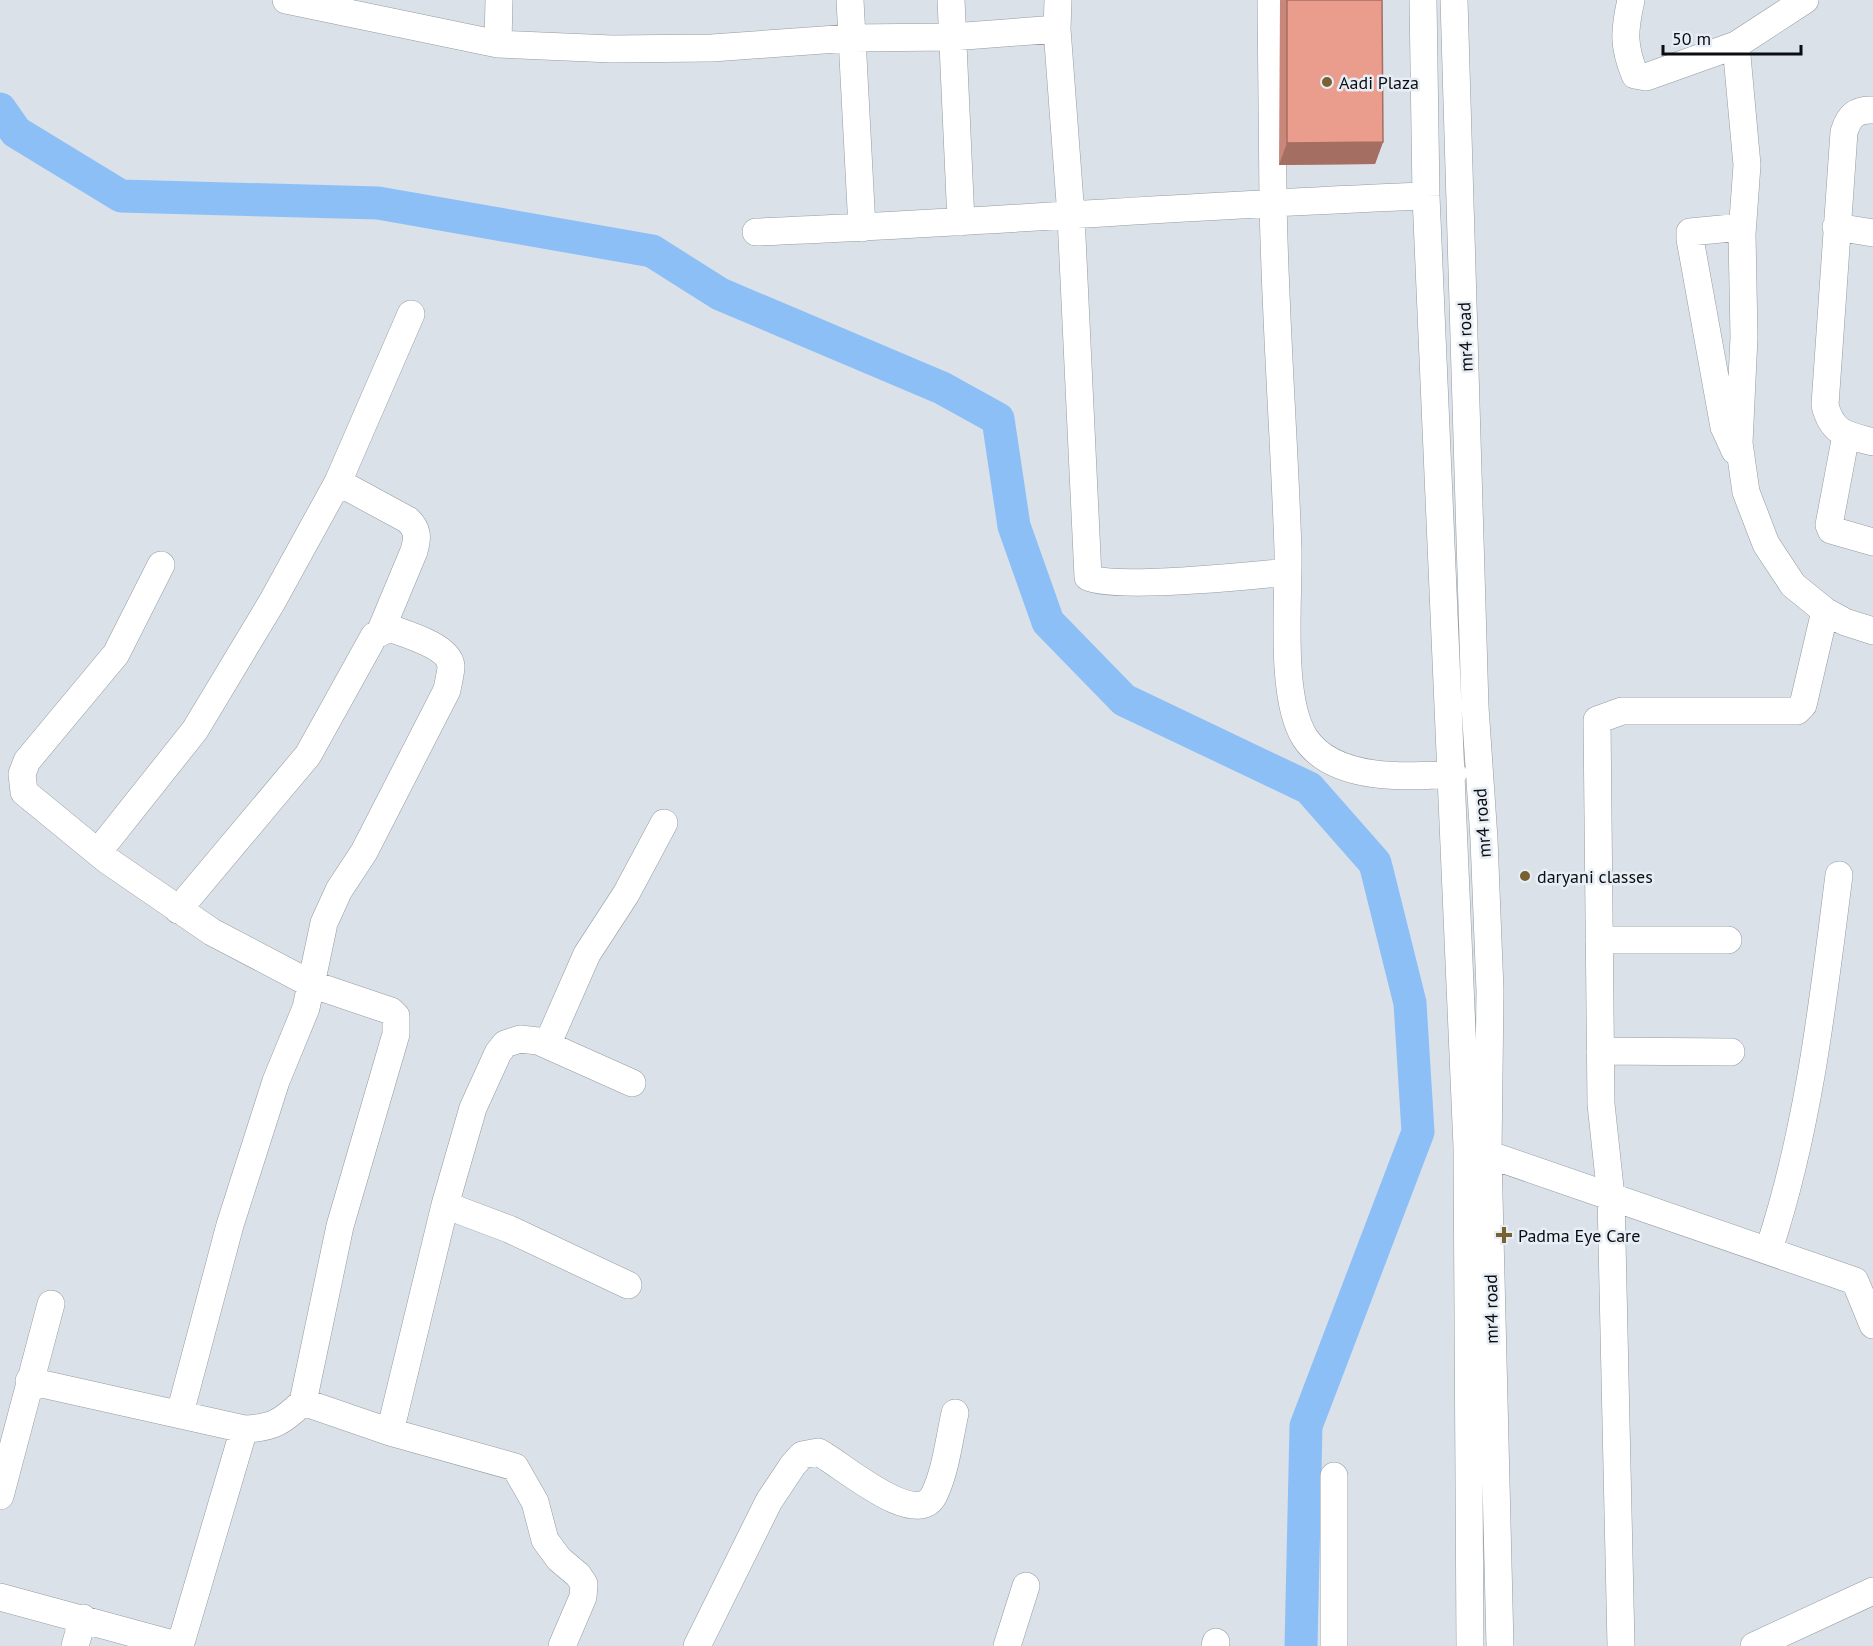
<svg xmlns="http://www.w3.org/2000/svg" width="1873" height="1646" font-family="'PT Sans',sans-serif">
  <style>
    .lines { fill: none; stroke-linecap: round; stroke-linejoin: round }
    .river { stroke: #8dbff7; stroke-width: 33 }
    .minor-casing { stroke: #949ba1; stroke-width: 28 }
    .minor { stroke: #fff; stroke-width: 27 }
    .wall { fill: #c98779 }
    .shaded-wall { fill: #a46e63 }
    .building { fill: #ea9d8d; stroke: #a46e63; stroke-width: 1.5 }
    .poi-dot { fill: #796132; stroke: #e7eef5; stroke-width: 2 }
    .labels { text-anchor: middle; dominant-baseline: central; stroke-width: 5; stroke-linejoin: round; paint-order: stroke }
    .poi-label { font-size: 18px; fill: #0b0d10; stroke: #e7eef5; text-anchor: start }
    .street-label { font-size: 18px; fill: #0b0d10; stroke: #e7eef5 }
  </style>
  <rect width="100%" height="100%" fill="#dae1e8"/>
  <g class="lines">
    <path class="river" d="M0,109L16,132L121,196L378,203L652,251L720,294L942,388L998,419L1014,526L1048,622L1124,700L1309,788L1375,863L1410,1003L1418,1132L1306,1426L1301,1646"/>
    <g class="minor-casing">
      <path id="minor" d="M286,0L498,44L612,49L712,48L851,38L952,37L1057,29
        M850,0L862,228
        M951,0L961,222
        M1058,0L1057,29L1071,216L1088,577C1102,591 1259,575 1288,572
        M1271,0C1272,67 1272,133 1273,200C1275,317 1284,433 1288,550C1289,599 1279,698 1305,738C1334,782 1408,777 1453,774
        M1423,0L1426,196L1467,1147L1470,1646
        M1454,0L1475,707L1484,839L1490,991L1488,1154L1500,1646
        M1631,0C1624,31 1623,46 1635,75L1646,77L1736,45L1805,0
        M498,44L499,0
        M1736,45L1747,165L1742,234L1744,337L1739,443L1746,492L1766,544L1793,585L1825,611L1845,622L1873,631
        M1873,110C1856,109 1849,116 1844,132L1825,405C1832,434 1847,435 1873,442
        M1836,227L1873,233
        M756,232C980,223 1203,204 1426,196
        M1846,435L1829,525L1831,530L1873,542
        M1735,451L1724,427L1690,239V232L1742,227
        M338,482L408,520C418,530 418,537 414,551L381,630
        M161,565L116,654L27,761L22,774L24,792L107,860L212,932L311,984L391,1011L396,1016V1034L340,1226L303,1402L390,1432L515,1467L535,1502L545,1540L559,1559L578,1575L584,1584L583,1597L562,1646
        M98,852L195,730L272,602L338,482L411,314
        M178,910L308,755L374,636L389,628C405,634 449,646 451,666C451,673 448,683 447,690L364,852L339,890L324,923L306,1008L276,1081L230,1225L180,1413
        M1599,940H1728
        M547,1045L587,954L626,894L664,823
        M1600,1051L1731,1052
        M1473,1149L1855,1281L1873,1325
        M445,1205L509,1229L628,1285
        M1769,1249C1809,1128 1823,1001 1839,875
        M29,1381L244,1429C273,1428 282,1422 303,1402
        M390,1432L445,1205L473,1108L498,1053L505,1044L520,1039L538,1041L632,1083
        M0,1496L51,1304
        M0,1597L180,1646
        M75,1646L83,1618
        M180,1646L244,1429
        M697,1646L769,1501L793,1465L802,1455L818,1452C839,1462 916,1531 934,1495C946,1470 949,1440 955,1413
        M1007,1646L1026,1586
        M1215,1646L1216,1642
        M1334,1646V1476
        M1621,1646L1611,1197L1601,1104L1597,720L1622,711H1797L1803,705L1825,611
        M1754,1646L1873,1591"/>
    </g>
    <use href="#minor" class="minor"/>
  </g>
  <path class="wall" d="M1280,0H1382L1383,142L1375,164L1279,165Z"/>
  <path class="shaded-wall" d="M1383,142L1375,164L1279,165L1287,143Z"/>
  <path class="building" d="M1287,0H1382L1383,142L1287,143Z"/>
  <g class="poi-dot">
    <circle cx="1327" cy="82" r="6"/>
    <circle cx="1525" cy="876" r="6"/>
    <path d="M1501 1226h6v6h6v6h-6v6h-6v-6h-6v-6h6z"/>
  </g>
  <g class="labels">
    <g class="poi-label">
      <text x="1339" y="82">Aadi Plaza</text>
      <text x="1537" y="876">daryani classes</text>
      <text x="1518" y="1235">Padma Eye Care</text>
    </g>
    <g class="street-label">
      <text transform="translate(1465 337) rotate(-92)">mr4 road</text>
      <text transform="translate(1482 823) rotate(-94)">mr4 road</text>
      <text transform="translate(1491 1309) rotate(-91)">mr4 road</text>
    </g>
  </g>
  <path d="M1663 45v9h138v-9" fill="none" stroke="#0b0d10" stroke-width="3"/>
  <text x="1672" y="45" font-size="18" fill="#0b0d10" stroke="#e7eef5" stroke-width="4.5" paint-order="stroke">50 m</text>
</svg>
